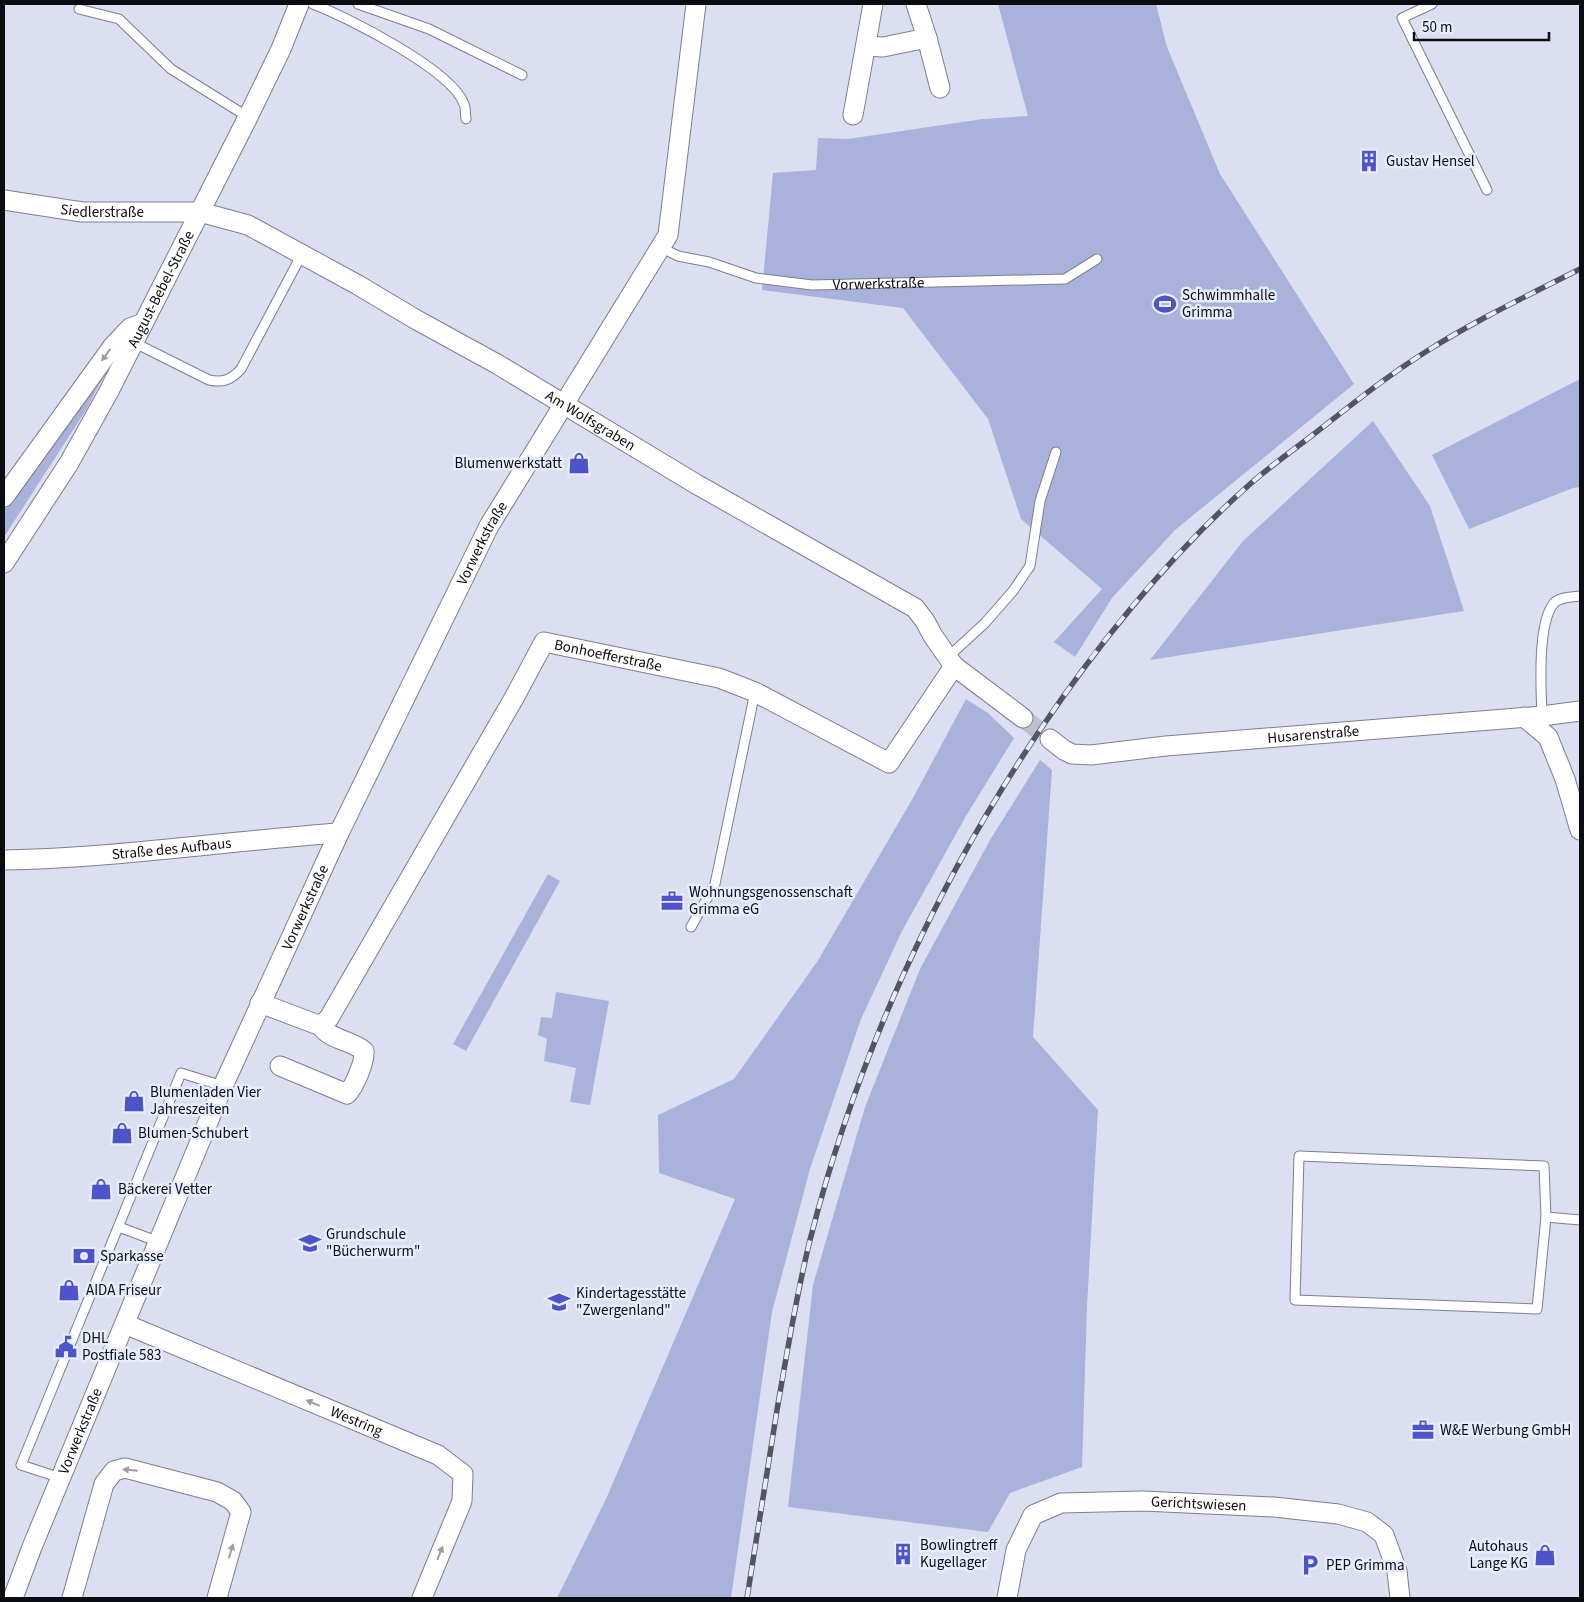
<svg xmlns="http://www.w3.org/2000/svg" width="1584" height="1602" font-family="'Source Sans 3',sans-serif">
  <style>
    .green { fill: #a9b2db }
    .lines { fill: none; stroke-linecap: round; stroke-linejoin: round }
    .minor-tunnel { stroke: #bcbfcf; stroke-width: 19; stroke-dasharray: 19 9; stroke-linecap: butt }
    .service-casing { stroke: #7b7f8e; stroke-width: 11 }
    .minor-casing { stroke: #7b7f8e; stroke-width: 21 }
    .service { stroke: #fff; stroke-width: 9 }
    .minor { stroke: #fff; stroke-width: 19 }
    .rail-casing { stroke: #535660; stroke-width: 5.5 }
    .rail { stroke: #e8edfe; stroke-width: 4; stroke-dasharray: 11; stroke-linecap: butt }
    .oneway { fill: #9d9ea0 }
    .labels { text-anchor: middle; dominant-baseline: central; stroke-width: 5; stroke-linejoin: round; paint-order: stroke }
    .poi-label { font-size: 15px; fill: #0a0c11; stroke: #e8edfe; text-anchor: start }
    .street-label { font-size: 15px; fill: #0a0c11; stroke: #e8edfe }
  </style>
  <rect width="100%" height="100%" fill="#dbdff1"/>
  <path class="green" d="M998,4H1156L1167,47L1220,174L1354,384L1175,530L1112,598L1075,657L1054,642L1102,589L1021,519L988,419L903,308L762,290L773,173L816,170L818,138L848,139L983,119L1028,116Z
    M116,353L86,410L4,537V505Z
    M1580,379V487L1573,488L1469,529L1432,455Z
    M1373,421L1430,506L1464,611L1150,660L1243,541Z
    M966,699L988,713L1014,738L966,816L902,931L861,1019L810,1169L772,1312L731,1598H557L606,1499L735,1199L659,1173L658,1115L734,1079L817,962L913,798Z
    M1040,760L1052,770L1033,1037L1098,1110L1087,1306L1082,1467L1010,1493L988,1532L788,1507L813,1285L865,1107L920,969L990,840Z
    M548,874L560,881L466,1051L453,1044Z
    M556,992L609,1001L590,1105L570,1102L576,1068L544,1061L547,1039L538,1035L541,1017L552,1018Z"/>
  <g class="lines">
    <path class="minor-tunnel" d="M1023,718L1050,739"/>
    <g class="service-casing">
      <g id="service">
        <path d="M313,4C347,17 452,70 464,104C466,108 465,115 466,119"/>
        <path d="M358,4L429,29L522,75"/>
        <path d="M1432,4L1402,18L1487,190"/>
        <path d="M79,9L119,19L171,69L248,117"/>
        <path id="s1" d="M662,248L678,256L709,262L756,278L812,285L1065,279L1097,259"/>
        <path d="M133,342L209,380C223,383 231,380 241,369L302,254"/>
        <path d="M948,657L985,623L1013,591L1030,566L1040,501L1056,452"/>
        <path d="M1542,716C1541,690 1537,623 1554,603C1560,597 1572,597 1580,596"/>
        <path d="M691,927L715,884L755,692"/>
        <path d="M1299,1156L1544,1166L1546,1217L1537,1309L1295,1300Z"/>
        <path d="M1546,1217L1580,1220"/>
        <path d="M119,1227L159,1242"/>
        <path d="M61,1478L21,1465L181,1073L223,1086"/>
      </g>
    </g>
    <g class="minor-casing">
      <g id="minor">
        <path d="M927,38L940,88"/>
        <path d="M866,46L883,47L927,38L916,4"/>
        <path d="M853,115L873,4"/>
        <path id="s2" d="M4,200L82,212H200L248,225L358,285L415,319L497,364L696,484L915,608L925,621L933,636L954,666L1023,718"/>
        <path d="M4,497L113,346L130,328L141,324"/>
        <path id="s3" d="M4,563L69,463L108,393L248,117L281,49L299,4"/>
        <path d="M1524,717L1548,737L1565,779L1580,830"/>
        <path id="s4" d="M1050,739L1064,750L1072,754L1091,755L1166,746L1542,716L1580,711"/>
        <path id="s5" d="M4,860C116,858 227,841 339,833"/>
        <path d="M260,1003L321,1026C330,1040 351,1040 364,1051C365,1061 355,1086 347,1094L280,1066"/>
        <path id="s6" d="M321,1026L329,1018L514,698L544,642L719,678L755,692L889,763L954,666"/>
        <path id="s7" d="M125,1324L438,1455L463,1474L462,1501L422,1598"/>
        <path id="s8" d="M13,1598L32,1547L223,1086L339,833L489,526L668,235L696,4"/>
        <path d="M72,1598L104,1484L114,1471L125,1468L217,1492L233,1501L241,1512L217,1598"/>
        <path id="s9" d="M1007,1598L1016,1550L1033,1515L1061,1503L1143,1501L1274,1507L1338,1514L1367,1522L1384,1535L1397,1571L1400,1598"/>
      </g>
    </g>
    <use href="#service" class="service"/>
    <use href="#minor" class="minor"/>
    <g class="rail-casing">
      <path id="rail" d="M747,1598C757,1535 767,1473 777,1410C787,1353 796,1296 810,1240C856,1059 936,884 1040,730C1101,640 1168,557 1249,485C1269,467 1292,451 1314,434C1351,405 1387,376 1427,351C1476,320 1529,295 1580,269"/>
    </g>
    <use href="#rail" class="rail"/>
  </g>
  <defs><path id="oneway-solid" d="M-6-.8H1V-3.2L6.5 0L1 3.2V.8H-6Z" transform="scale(1.25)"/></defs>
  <g class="oneway">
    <use href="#oneway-solid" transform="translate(106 355) rotate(126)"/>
    <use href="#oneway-solid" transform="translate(313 1403) rotate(-157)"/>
    <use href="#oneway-solid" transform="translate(130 1470) rotate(-174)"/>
    <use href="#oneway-solid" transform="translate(231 1551) rotate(-74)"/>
    <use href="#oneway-solid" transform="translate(440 1553) rotate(-68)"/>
  </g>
  <defs>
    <g id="building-bare" transform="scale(1.725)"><path d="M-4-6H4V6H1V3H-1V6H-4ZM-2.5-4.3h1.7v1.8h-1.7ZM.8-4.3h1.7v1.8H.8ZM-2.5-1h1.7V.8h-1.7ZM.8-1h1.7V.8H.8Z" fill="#4d54ca" stroke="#e8edfe" stroke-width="2.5" paint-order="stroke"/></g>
    <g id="stadium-bare" transform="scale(1.725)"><path d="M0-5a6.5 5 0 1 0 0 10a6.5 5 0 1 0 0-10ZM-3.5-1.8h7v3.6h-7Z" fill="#4d54ca" stroke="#e8edfe" stroke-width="2.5" paint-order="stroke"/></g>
    <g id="shop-bare" transform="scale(1.725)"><path d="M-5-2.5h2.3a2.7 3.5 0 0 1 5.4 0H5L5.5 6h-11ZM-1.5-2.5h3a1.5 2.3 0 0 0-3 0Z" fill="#4d54ca" stroke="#e8edfe" stroke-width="2.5" paint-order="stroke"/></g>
    <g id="office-bare" transform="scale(1.725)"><path d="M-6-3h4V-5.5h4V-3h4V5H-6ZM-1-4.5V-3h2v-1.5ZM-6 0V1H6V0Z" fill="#4d54ca" stroke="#e8edfe" stroke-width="2.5" paint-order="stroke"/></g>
    <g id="school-bare" transform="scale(1.725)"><path d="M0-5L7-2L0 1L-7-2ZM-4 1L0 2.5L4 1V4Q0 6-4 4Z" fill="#4d54ca" stroke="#e8edfe" stroke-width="2.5" paint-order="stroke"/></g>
    <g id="bank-bare" transform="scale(1.725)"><path d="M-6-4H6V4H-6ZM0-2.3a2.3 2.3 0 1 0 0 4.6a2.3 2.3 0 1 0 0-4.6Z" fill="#4d54ca" stroke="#e8edfe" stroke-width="2.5" paint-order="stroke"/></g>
    <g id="civic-bare" transform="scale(1.725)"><path d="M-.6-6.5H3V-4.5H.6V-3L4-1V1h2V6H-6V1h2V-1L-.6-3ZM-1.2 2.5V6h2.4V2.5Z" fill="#4d54ca" stroke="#e8edfe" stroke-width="2.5" paint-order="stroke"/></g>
    <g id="parking-bare" transform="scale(1.725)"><path d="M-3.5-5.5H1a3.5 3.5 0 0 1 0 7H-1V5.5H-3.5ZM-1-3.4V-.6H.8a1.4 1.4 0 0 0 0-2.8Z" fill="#4d54ca" stroke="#e8edfe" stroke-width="2.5" paint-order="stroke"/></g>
  </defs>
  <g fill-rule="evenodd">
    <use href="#building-bare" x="1369" y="161"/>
    <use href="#stadium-bare" x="1165" y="304"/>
    <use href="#shop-bare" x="579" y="463"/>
    <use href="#office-bare" x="672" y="901"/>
    <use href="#shop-bare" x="134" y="1101"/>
    <use href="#shop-bare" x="122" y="1133"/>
    <use href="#shop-bare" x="101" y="1189"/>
    <use href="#school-bare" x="310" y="1243"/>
    <use href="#bank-bare" x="84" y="1256"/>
    <use href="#shop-bare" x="69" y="1290"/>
    <use href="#school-bare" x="559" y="1302"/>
    <use href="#civic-bare" x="66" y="1347"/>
    <use href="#office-bare" x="1423" y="1430"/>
    <use href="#building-bare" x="903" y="1554"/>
    <use href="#shop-bare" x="1545" y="1555"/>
    <use href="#parking-bare" x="1310" y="1565"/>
  </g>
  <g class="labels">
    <g class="poi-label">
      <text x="1386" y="161">Gustav Hensel</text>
      <text x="1182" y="295">Schwimmhalle<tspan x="1182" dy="17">Grimma</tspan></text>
      <text x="562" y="463" text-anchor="end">Blumenwerkstatt</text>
      <text x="689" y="892">Wohnungsgenossenschaft<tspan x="689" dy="17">Grimma eG</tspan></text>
      <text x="150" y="1092">Blumenladen Vier<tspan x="150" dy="17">Jahreszeiten</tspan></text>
      <text x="138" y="1133">Blumen-Schubert</text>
      <text x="118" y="1189">Bäckerei Vetter</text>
      <text x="326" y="1234">Grundschule<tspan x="326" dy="17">"Bücherwurm"</tspan></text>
      <text x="100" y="1256">Sparkasse</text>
      <text x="86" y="1290">AIDA Friseur</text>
      <text x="576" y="1293">Kindertagesstätte<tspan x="576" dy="17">"Zwergenland"</tspan></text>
      <text x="82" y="1338">DHL<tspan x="82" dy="17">Postfiale 583</tspan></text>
      <text x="1440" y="1430">W&amp;E Werbung GmbH</text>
      <text x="920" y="1545">Bowlingtreff<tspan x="920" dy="17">Kugellager</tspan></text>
      <text x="1528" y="1546" text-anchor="end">Autohaus<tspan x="1528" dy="17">Lange KG</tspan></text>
      <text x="1326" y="1565">PEP Grimma</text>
    </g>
    <g class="street-label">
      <text stroke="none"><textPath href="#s2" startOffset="99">Siedlerstraße</textPath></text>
      <text stroke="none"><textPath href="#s1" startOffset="222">Vorwerkstraße</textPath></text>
      <text stroke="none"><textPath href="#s3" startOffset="316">August-Bebel-Straße</textPath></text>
      <text stroke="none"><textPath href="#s2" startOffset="641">Am Wolfsgraben</textPath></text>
      <text stroke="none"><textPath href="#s8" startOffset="1155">Vorwerkstraße</textPath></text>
      <text stroke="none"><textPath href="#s6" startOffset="510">Bonhoefferstraße</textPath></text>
      <text stroke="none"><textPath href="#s4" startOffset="269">Husarenstraße</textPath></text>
      <text stroke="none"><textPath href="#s5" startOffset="168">Straße des Aufbaus</textPath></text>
      <text stroke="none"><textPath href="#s8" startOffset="750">Vorwerkstraße</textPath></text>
      <text stroke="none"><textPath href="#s7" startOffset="251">Westring</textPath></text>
      <text stroke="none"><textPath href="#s8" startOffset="180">Vorwerkstraße</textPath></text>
      <text stroke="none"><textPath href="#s9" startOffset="256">Gerichtswiesen</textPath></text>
    </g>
  </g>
  <rect width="1584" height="1602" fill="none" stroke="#0a0c11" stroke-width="10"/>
  <path d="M1414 32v8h135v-8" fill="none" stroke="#0a0c11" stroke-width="2.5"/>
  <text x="1422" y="32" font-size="15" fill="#0a0c11" stroke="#e8edfe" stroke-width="4" paint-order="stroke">50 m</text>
</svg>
